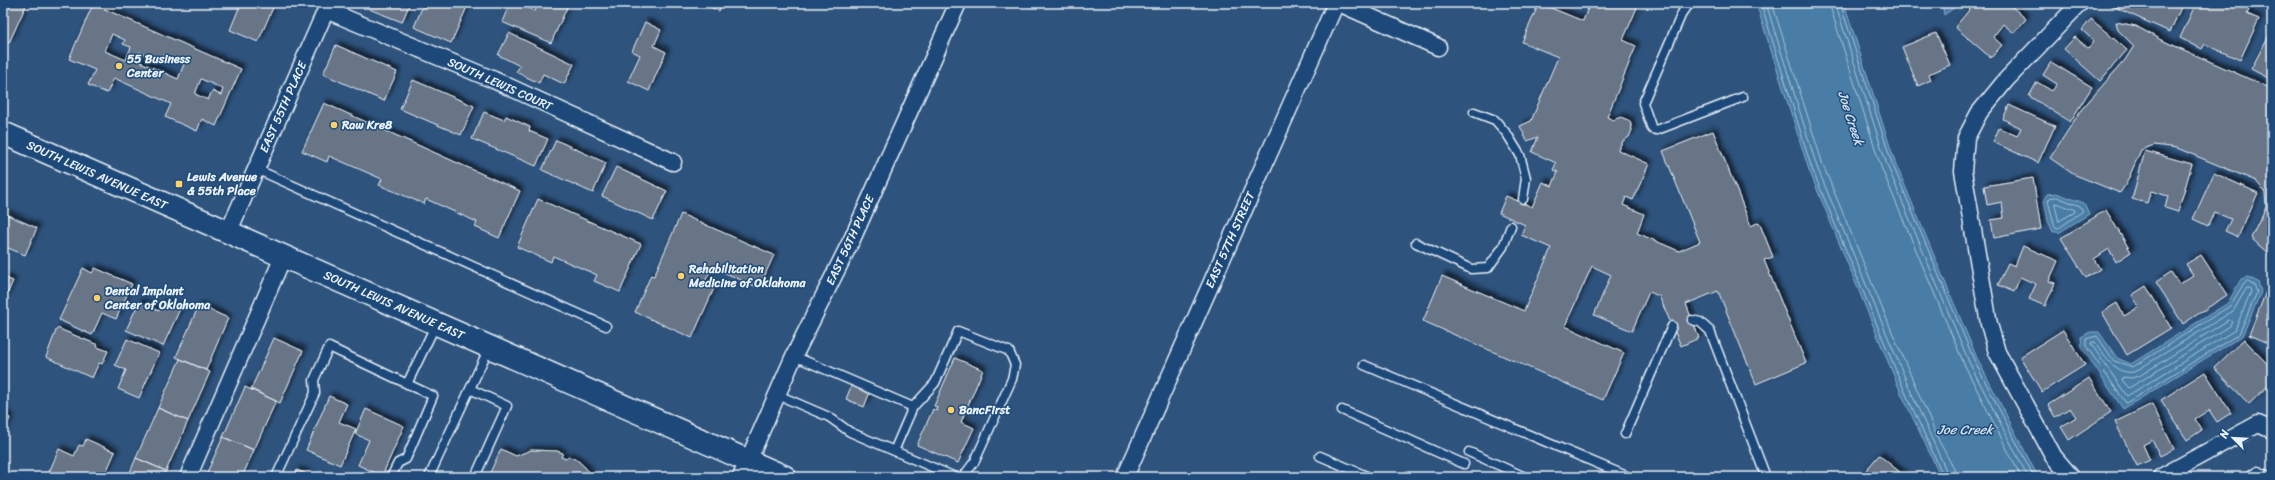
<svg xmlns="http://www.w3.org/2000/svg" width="2275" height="480" font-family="Sriracha,sans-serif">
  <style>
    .water { fill: #497da6; stroke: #89abc7 }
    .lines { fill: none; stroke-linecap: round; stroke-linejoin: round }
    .shore { stroke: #a8c3d7; stroke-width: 1 }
    .building { fill: #687587; stroke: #e8f1f8; fill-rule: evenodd; filter: url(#shadow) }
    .service-casing { stroke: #e8f1f8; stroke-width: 11 }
    .minor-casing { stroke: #e8f1f8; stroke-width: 19 }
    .secondary-casing { stroke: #e8f1f8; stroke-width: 25 }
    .service { stroke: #1f4a7a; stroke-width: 8 }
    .minor { stroke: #1f4a7a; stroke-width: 16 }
    .secondary { stroke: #1f4a7a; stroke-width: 22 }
    .poi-dot { fill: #ffd166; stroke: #1f4a7a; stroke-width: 1.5 }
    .labels { text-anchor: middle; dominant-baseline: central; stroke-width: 3; stroke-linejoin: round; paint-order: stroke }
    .poi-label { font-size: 12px; font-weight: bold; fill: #e8f1f8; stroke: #1f4a7a; text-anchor: start }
    .street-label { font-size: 12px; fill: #e8f1f8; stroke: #1f4a7a }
    .water-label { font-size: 13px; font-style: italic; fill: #d0e0ec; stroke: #1f4a7a }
  </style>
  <defs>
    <filter id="shadow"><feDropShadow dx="3.5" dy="-3.5" stdDeviation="2" flood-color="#0009"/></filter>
  </defs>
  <rect width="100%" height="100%" fill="#2e537d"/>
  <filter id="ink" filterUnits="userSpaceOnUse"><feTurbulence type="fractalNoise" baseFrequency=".025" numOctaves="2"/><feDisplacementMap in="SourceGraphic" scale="8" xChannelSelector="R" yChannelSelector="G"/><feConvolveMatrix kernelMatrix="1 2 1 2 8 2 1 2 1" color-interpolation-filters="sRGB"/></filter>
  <g filter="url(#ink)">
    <path class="water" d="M1756,3H1844L1895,162L1943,277L1977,358L2038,477H1941L1901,393L1809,170Z
      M1942,3H1961L1944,15Z
      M2056,193L2084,203L2089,214L2060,232H2053L2048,221L2044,199L2047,194Z
      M2248,277L2258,282L2261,292L2242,336L2123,409L2082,348L2081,337L2090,332H2099L2117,358L2131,364L2228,303L2241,279Z"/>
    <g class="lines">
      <path class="shore" d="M1761,3L1812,169L1905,392L1944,477
        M1766,3L1817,167L1910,390L1949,477
        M1772,3L1823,165L1890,327L1939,441L1954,469L1955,477
        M1829,3L1881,167L1964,364L2021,477
        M1835,3L1887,165L1969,362L2028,477
        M1840,3L1892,163L1974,360L2034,477
        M2057,197L2080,206L2083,211L2059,228L2055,227L2048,201L2050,198Z
        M2055,203L2074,209L2075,212L2059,221Z
        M2248,281L2254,285L2257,292L2239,334L2126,403L2086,346V339L2097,336L2114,361L2133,367L2230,306L2244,283Z
        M2247,288H2250L2251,292L2235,330L2127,396L2091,344L2092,342H2095C2104,355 2114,375 2134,372L2233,311Z
        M2229,320L2232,322L2230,326L2129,388L2122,380L2123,377L2131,378L2139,376Z"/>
    </g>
    <path class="building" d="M3,3H27L9,43L3,41Z
      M241,3H275L258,42L230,30Z
      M372,3H410L402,22L369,9Z
      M424,3H463L462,5L467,7L451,43L414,27Z
      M510,3H516L535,11L538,3H569L551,43L502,22Z
      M701,3H722L719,11Z
      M1539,3L1583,21L1590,3H1639L1623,40L1636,46L1607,117L1613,120L1621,117L1630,121L1632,130L1629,137L1622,142L1618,150L1649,164L1633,200L1626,197L1623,205L1644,214L1637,233L1679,251L1700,242L1663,151L1713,131L1751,226L1759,222L1773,257L1764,260L1806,363L1756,384L1718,291L1686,304L1699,338L1681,346L1659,296L1649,292L1632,331L1594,315L1611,275L1592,266L1565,326L1624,353L1603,400L1423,321L1442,276L1524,311L1551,248L1521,235L1525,225L1499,213L1506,196L1532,207L1543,182L1552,186L1558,172L1553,170L1556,163L1532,152L1538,137L1527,141L1520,126L1531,121L1558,57L1522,42Z
      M1975,3H2008L2026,19L2014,33L2003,24L1993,37L2002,45L1991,58L1955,27Z
      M2111,3H2183L2170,32L2110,5Z
      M2196,3L2212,5L2213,3H2252L2247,14L2259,19L2240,60L2205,44L2202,49L2180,38Z
      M93,4L241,69L216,126L202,119L197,131L165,117L171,104L114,78L107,93L88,85L95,70L69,59ZM112,34L125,40L123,44L131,47L126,60L105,51ZM139,52L161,61L164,55L184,64L178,79L136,60ZM201,79L223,89L221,95L212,91L208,100L195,94Z
      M2091,19L2127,50L2100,81L2064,49L2075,37L2088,48L2094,41L2082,30Z
      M645,22L661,30L654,46L666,52L649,91L628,81L640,55L632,51Z
      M2116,22L2136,26L2159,39L2272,89V257L2251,238L2266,207L2265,192L2256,181L2177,148L2154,145L2141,150L2126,184L2120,193L2073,174L2050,158L2081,110L2125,60L2134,46L2118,30Z
      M509,33L574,64L564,84L543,74L539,83L516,72L520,66L498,55Z
      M1936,33L1950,65L1929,74L1931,80L1918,86L1902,47Z
      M2269,35L2272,37V80L2251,69Z
      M336,45L397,72L384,101L323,74Z
      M2051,62L2092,87L2070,122L2029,96L2037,82L2052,91L2057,84L2043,75Z
      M413,80L474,106L461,135L400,109Z
      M324,103L520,191L499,238L475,227L477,222L426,199L424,204L379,185L382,179L329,156L327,162L302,151Z
      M2009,105L2055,126L2038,163L1993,142L1999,128L2017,136L2021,128L2003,119Z
      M484,112L504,120L506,116L530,127L529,131L548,139L536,166L472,139Z
      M556,140L606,163L593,193L542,170Z
      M2145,151L2192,164L2178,212L2165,208L2168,196L2151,191L2147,203L2132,199Z
      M616,167L667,191L653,220L602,196Z
      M2214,173L2258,193L2238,237L2225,231L2231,219L2214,212L2208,226L2193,219Z
      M2033,178L2041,229L1994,238L1991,220L2004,218L2002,202L1987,205L1984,186Z
      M538,199L641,244L620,292L594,281L597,275L553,256L551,262L517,247Z
      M2106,210L2131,252L2116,262L2109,249L2094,259L2100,269L2086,278L2061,238Z
      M3,213L37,228L25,255L3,246Z
      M681,214L774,255L759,288L712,267L705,282L715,286L692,338L635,312L651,275L654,276Z
      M2023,246L2058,261L2049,281L2055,283L2045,306L2029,299L2036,284L2020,277L2014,292L1998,285L2008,263L2015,266Z
      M2201,255L2227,295L2183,324L2156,282L2171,272L2179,284L2193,275L2186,264Z
      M83,268L92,273L95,268L132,284L116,319L102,313L92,335L59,320Z
      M3,277L13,281L4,301H3Z
      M2146,286L2171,328L2127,355L2102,312L2117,303L2124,316L2139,307L2132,295Z
      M2267,289L2272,291V345L2249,335Z
      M139,302L159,311L163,302L180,309L163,346L126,330Z
      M199,305L228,318L206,370L176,357Z
      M57,328L98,345L97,347L108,351L102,364L99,363L92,378L46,357Z
      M2063,330L2085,365L2042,392L2020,357Z
      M274,338L303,351L280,403L251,389Z
      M127,339L159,353L139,398L118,389L126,370L115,365Z
      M2244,339L2272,369V382L2249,404L2214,368Z
      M955,358L983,370L961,422L974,428L958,463L917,445L933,409L936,411L937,407L934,406Z
      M180,359L210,372L188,421L158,408Z
      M2205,372L2231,413L2217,422L2209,410L2195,419L2202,430L2187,440L2161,400Z
      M2089,378L2111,412L2069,440L2061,427L2076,417L2070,408L2055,417L2048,405Z
      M852,384L870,392L864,407L846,399Z
      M245,387L276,401L254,450L223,437Z
      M329,396L347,404L339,422L356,429L340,465L306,450Z
      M2152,404L2174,449L2160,456L2152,440L2143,445L2150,460L2137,466L2115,422Z
      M158,408L188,421L166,471L136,458Z
      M366,409L404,426L382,476L358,465L369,440L355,434Z
      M3,414L10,418L3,434Z
      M223,437L254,450L242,477H205Z
      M86,439L115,452L104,477H47L59,449L74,456L79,445L83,446Z
      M501,449L516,456L531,450L557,451L563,453L561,457L566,459L568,456L577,460L585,467L592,477H488Z
      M1879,455L1906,477H1864L1862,475Z
      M136,458L166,471L163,477H128Z
      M297,470L313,477H293Z"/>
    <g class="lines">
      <g class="service-casing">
        <path id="service" d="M1691,3L1683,11L1643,103L1652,129L1657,130L1743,97
          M1474,112L1495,120L1507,134L1520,155L1526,178L1523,199
          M256,169L606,326
          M1416,243L1471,269L1488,268L1503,247L1511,226
          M1692,320L1700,322L1710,331L1766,477
          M794,356L913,407
          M1364,365L1629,477
          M407,384L436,324
          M470,389L507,406L475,477
          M778,395L829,417L850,432L955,477
          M1342,410L1464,464
          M1625,434L1672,326
          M894,451L913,407L935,383L958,331L1009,351L1015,365L1012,379L975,461L963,477
          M1469,452L1525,477
          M1320,456L1369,477
          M276,477L315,393L314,380L329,347L433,396L406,459L398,463L391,477
          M429,477L489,348
          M2248,477L2258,471L2271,477"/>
      </g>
      <g class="minor-casing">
        <path id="minor" d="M1339,3L1438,47
          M326,10L494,80L673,162
          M228,233L329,3
          M188,477L283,257
          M741,477L794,356L853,237L958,3
          M1125,477L1336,3
          M2071,477L2054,457L1997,352L1989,324L1963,171L1966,138L1979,113L2006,80L2080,3
          M2161,477L2258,424L2272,430"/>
      </g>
      <g class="secondary-casing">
        <path id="secondary" d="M3,133L785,477"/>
      </g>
      <use href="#service" class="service"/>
      <use href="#minor" class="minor"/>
      <use href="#secondary" class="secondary"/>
    </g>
  </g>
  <g class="poi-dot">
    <circle cx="119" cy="66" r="4"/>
    <circle cx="334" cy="125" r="4"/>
    <rect x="175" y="180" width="8" height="8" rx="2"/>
    <circle cx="681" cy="276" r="4"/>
    <circle cx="97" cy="298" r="4"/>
    <circle cx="951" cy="410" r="4"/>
  </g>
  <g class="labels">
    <g class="poi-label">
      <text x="127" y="59">55 Business<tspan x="127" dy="14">Center</tspan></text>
      <text x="342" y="125">Raw Kre8</text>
      <text x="187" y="177">Lewis Avenue<tspan x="187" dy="14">&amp; 55th Place</tspan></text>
      <text x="689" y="269">Rehabilitation<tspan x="689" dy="14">Medicine of Oklahoma</tspan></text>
      <text x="105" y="291">Dental Implant<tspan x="105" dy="14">Center of Oklahoma</tspan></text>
      <text x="959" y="410">BancFirst</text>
    </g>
    <g class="street-label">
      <text transform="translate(500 84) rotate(24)">SOUTH LEWIS COURT</text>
      <text transform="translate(283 107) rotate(-66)">EAST 55TH PLACE</text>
      <text transform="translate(97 175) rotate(24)">SOUTH LEWIS AVENUE EAST</text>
      <text transform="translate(850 240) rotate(-65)">EAST 56TH PLACE</text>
      <text transform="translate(1230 240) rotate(-66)">EAST 57TH STREET</text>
      <text transform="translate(394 305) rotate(24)">SOUTH LEWIS AVENUE EAST</text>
    </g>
    <g class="water-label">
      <text transform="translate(1851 118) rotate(72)">Joe Creek</text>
      <text x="1965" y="429">Joe Creek</text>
    </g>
  </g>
  <rect width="2275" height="480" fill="none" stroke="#1f4a7a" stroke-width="16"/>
  <rect x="8" y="8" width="2259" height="464" fill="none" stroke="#e8f1f8" stroke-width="1.5" filter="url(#ink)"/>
  <g transform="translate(2233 438) rotate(294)" stroke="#1f4a7a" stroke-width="3" paint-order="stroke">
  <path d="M0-3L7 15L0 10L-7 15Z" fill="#e8f1f8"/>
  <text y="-6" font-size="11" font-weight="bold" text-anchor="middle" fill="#e8f1f8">N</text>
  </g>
</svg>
